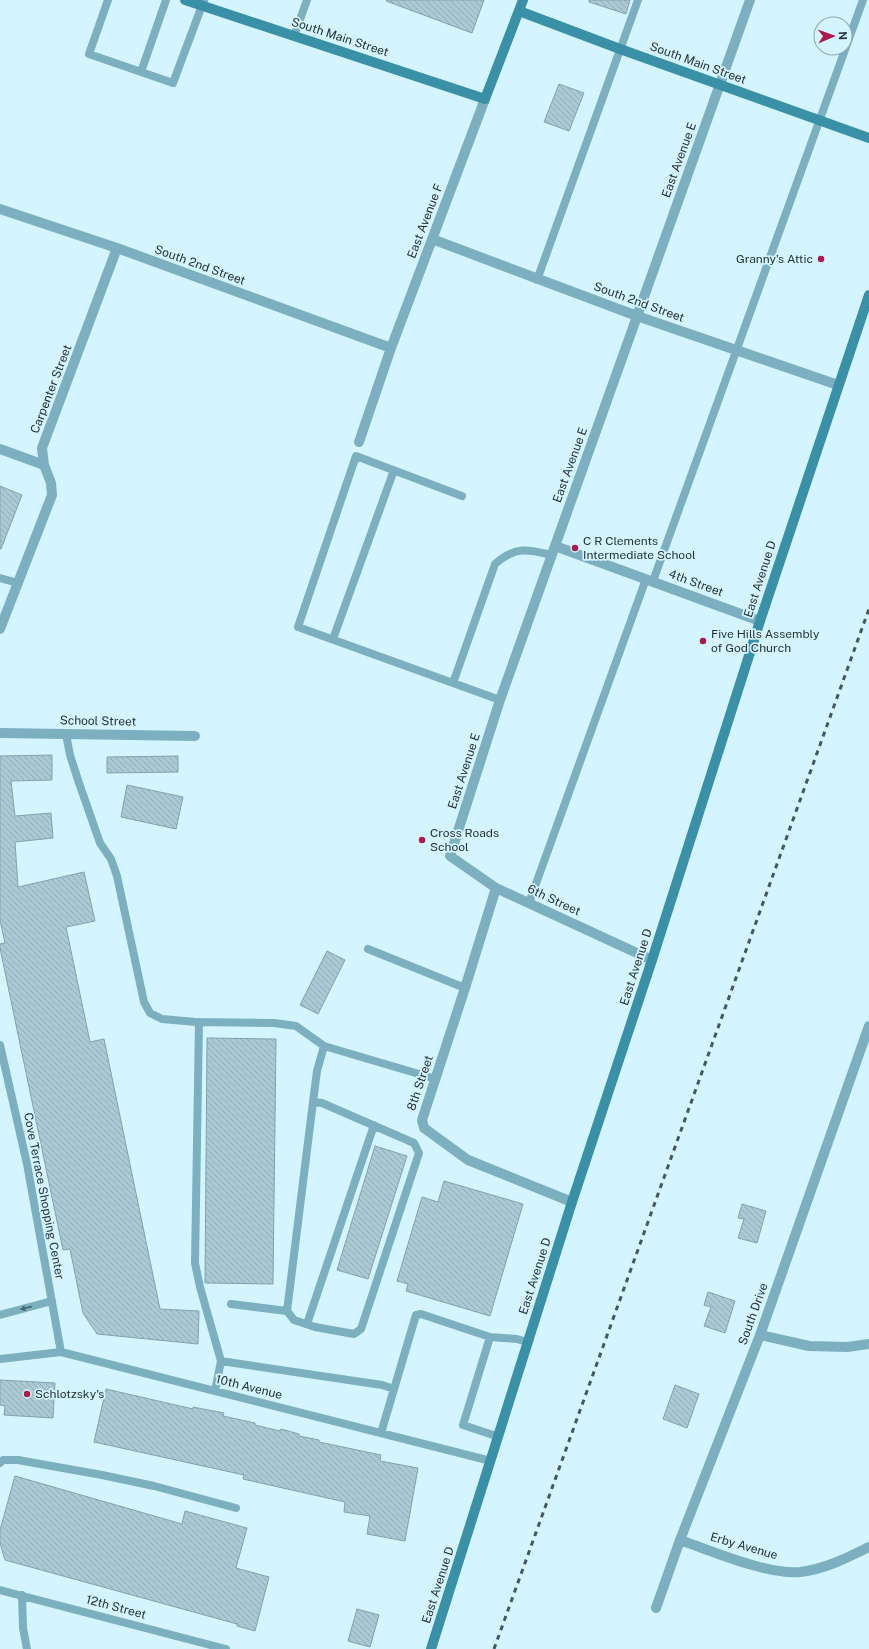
<svg xmlns="http://www.w3.org/2000/svg" width="869" height="1649" font-family="'Public Sans',sans-serif">
  <style>
    .building { fill: url(#building-back-hatch); stroke: #83a1ab }
    .lines { fill: none; stroke-linecap: round; stroke-linejoin: round }
    .service { stroke: #7cafbf; stroke-width: 8 }
    .minor { stroke: #7cafbf; stroke-width: 10 }
    .secondary { stroke: #3990a7; stroke-width: 10 }
    .rail { stroke: #47585d; stroke-width: 3; stroke-dasharray: 5 5; stroke-linecap: butt }
    .oneway { fill: #48656d }
    .poi-dot { fill: #ac194a; stroke: #d4f5ff; stroke-width: 1.5 }
    .labels { text-anchor: middle; dominant-baseline: central; stroke-width: 3.5; stroke-linejoin: round; paint-order: stroke }
    .street-label { font-size: 12px; fill: #263337; stroke: #d4f5ff }
    .poi-label { font-size: 12px; fill: #263337; stroke: #d4f5ff; text-anchor: start }
  </style>
  <defs>
    <pattern id="building-back-hatch" width="6" height="6" patternUnits="userSpaceOnUse"><rect width="6" height="6" fill="#aac9d3"/><path d="M-1 5l2 2M0 0l6 6M5-1l2 2" fill="none" stroke="#92adb6"/></pattern>
  </defs>
  <rect width="100%" height="100%" fill="#d4f5ff"/>
  <path class="building" d="M387,0H484L472,33L386,1Z
    M589,0H630L626,14L589,2Z
    M559,84L584,93L569,131L544,122Z
    M0,486L22,495L1,549H0Z
    M52,755V780L11,781L15,816L51,813L53,838L15,842L18,887L84,872L95,921L66,927L90,1042L104,1039L160,1309L199,1311L198,1344L97,1334L83,1313L70,1249L63,1250L0,948V944L5,943L0,920V756Z
    M178,756V772L107,773V757Z
    M127,785L183,797L176,829L121,817Z
    M327,951L345,960L318,1014L300,1005Z
    M207,1038L276,1039L273,1284L205,1283Z
    M375,1146L407,1156L368,1279L337,1270Z
    M444,1181L523,1204L490,1316L406,1291L408,1284L397,1281L422,1197L438,1202Z
    M742,1204L766,1211L757,1243L738,1238L744,1219L738,1218Z
    M708,1292L735,1301L725,1333L704,1326L711,1307L704,1305Z
    M0,1380L55,1383L53,1418L4,1415L5,1406L0,1405Z
    M675,1385L699,1394L687,1428L663,1419Z
    M106,1389L193,1409V1407L224,1413L223,1416L255,1423V1425L280,1431L281,1429L299,1434V1436L319,1440V1442L381,1455L380,1461L418,1468L405,1541L367,1534L370,1516L344,1512L345,1502L243,1479L244,1475L94,1442Z
    M15,1476L182,1524L185,1511L247,1528L236,1568L269,1577L255,1631L237,1626V1624L5,1560L0,1543V1530Z
    M357,1609L379,1615L370,1647L348,1641Z"/>
  <g class="lines">
    <path class="service" d="M108,0L89,54L173,83L204,0
      M294,36L307,0
      M141,72L166,0
      M537,280L638,0
      M0,578L18,583
      M653,581L863,0
      M333,639L394,470
      M453,683L298,627L356,456L462,496
      M500,700L453,683L495,564C515,546 528,549 552,555
      M66,734L70,755L79,783L100,843L111,859L117,876L144,1002L150,1013L162,1019L196,1022L274,1023L296,1026L324,1046L436,1079
      M529,903L646,579
      M368,949L465,988
      M199,1022L195,1263L200,1287L221,1361
      M0,1045L27,1164L61,1352
      M313,1102L322,1103L414,1143L419,1153L361,1329L354,1334L315,1327L294,1320L287,1311L313,1102L317,1071L324,1046
      M231,1304L287,1311
      M0,1315L52,1301
      M307,1324L374,1125
      M490,1337L463,1425L499,1437
      M0,1359L61,1352L491,1461
      M215,1391L221,1361L382,1385L394,1389
      M381,1433L416,1315L421,1314L490,1337L517,1339L527,1342
      M0,1463L3,1460H18L102,1475L154,1486L236,1508
      M0,1590L226,1649
      M22,1595L23,1628L27,1649"/>
    <path class="minor" d="M0,209L117,248L391,348
      M432,239L637,316L838,385
      M359,442L391,348L485,99
      M0,449L44,465
      M555,546L760,621
      M0,629L52,495L51,483L44,465L42,448L117,248
      M0,733L195,736
      M496,888L465,988L422,1120L424,1128L468,1160L572,1202
      M652,960L496,888L450,856L500,700L750,0
      M760,1335L809,1346L847,1347L869,1344
      M680,1540C712,1551 767,1575 800,1572C825,1569 847,1558 869,1547
      M656,1608L680,1540L760,1335L869,1026"/>
    <path class="secondary" d="M185,0L485,99L523,0
      M519,11L620,49L869,138
      M431,1649L572,1202L652,960L760,621L869,295"/>
    <path class="rail" d="M494,1649L869,609"/>
  </g>
  <defs><path id="oneway-solid" d="M-6-.8H1V-3.2L6.5 0L1 3.2V.8H-6Z"/></defs>
  <use class="oneway" href="#oneway-solid" transform="translate(26 1308) rotate(166)"/>
  <g class="poi-dot">
    <circle cx="821" cy="259" r="4"/>
    <circle cx="575" cy="548" r="4"/>
    <circle cx="703" cy="641" r="4"/>
    <circle cx="422" cy="840" r="4"/>
    <circle cx="27" cy="1394" r="4"/>
  </g>
  <g class="labels">
    <g class="street-label">
      <text transform="translate(340 37) rotate(18)">South Main Street</text>
      <text transform="translate(698 63) rotate(20)">South Main Street</text>
      <text transform="translate(679 160) rotate(-70)">East Avenue E</text>
      <text transform="translate(425 221) rotate(-69)">East Avenue F</text>
      <text transform="translate(200 265) rotate(20)">South 2nd Street</text>
      <text transform="translate(639 302) rotate(20)">South 2nd Street</text>
      <text transform="translate(51 389) rotate(-69)">Carpenter Street</text>
      <text transform="translate(570 465) rotate(-70)">East Avenue E</text>
      <text transform="translate(760 579) rotate(-72)">East Avenue D</text>
      <text transform="translate(696 583) rotate(20)">4th Street</text>
      <text transform="translate(98 721) rotate(1)">School Street</text>
      <text transform="translate(464 771) rotate(-72)">East Avenue E</text>
      <text transform="translate(554 900) rotate(25)">6th Street</text>
      <text transform="translate(636 967) rotate(-72)">East Avenue D</text>
      <text transform="translate(420 1083) rotate(-71)">8th Street</text>
      <text transform="translate(44 1196) rotate(79)">Cove Terrace Shopping Center</text>
      <text transform="translate(535 1276) rotate(-72)">East Avenue D</text>
      <text transform="translate(753 1314) rotate(-70)">South Drive</text>
      <text transform="translate(249 1387) rotate(14)">10th Avenue</text>
      <text transform="translate(744 1546) rotate(16)">Erby Avenue</text>
      <text transform="translate(438 1585) rotate(-72)">East Avenue D</text>
      <text transform="translate(116 1607) rotate(15)">12th Street</text>
    </g>
    <g class="poi-label">
      <text x="813" y="259" text-anchor="end">Granny’s Attic</text>
      <text x="583" y="541">C R Clements<tspan x="583" dy="14">Intermediate School</tspan></text>
      <text x="711" y="634">Five Hills Assembly<tspan x="711" dy="14">of God Church</tspan></text>
      <text x="430" y="833">Cross Roads<tspan x="430" dy="14">School</tspan></text>
      <text x="35" y="1394">Schlotzsky's</text>
    </g>
  </g>
  <g transform="translate(833 36) rotate(88)"><circle r="19" fill="#d4f5ff" stroke="#8ea7af"/>
  <path d="M0-3L7 15L0 10L-7 15Z" fill="#ac194a"/>
  <text y="-6" font-size="11" font-weight="bold" text-anchor="middle" fill="#263337">N</text>
  </g>
</svg>
